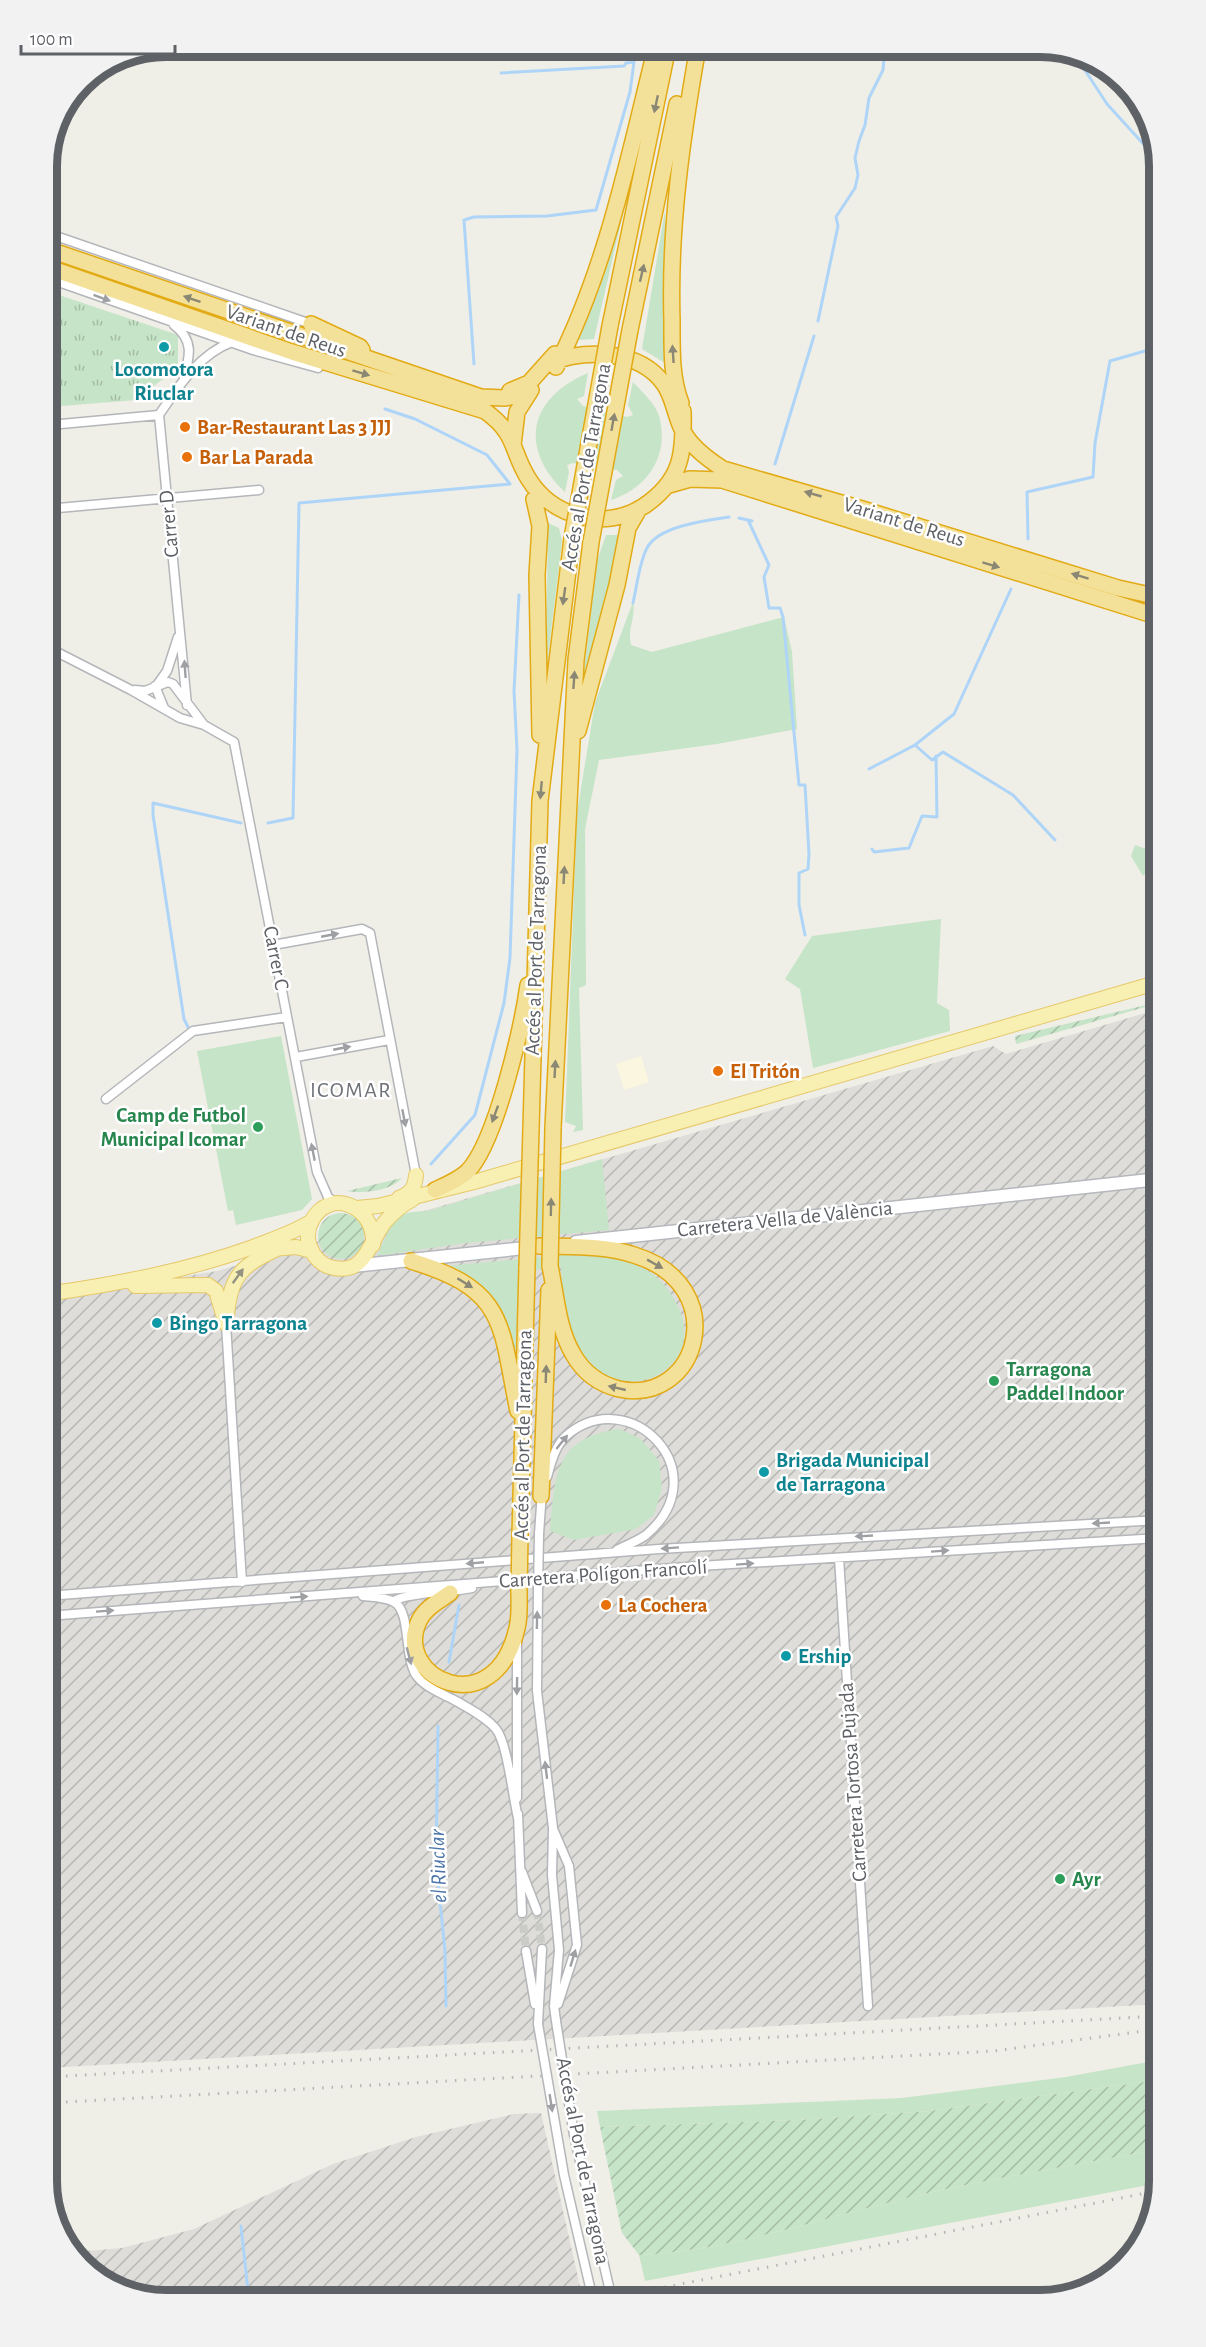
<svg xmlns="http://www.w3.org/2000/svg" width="1206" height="2347" font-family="'Alegreya Sans',sans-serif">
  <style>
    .commercial { fill: #fbf6e0 }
    .industrial { fill: url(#industrial-furrows) }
    .grass { fill: #c6e4c7 }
    .park { fill: url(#park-tufts) }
    .garden { fill: url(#garden-furrows) }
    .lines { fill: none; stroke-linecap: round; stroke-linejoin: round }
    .stream { stroke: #aed5f8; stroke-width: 3 }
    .street-tunnel { stroke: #cbcbc7; stroke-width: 8; stroke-dasharray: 8 4; stroke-linecap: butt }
    .street-casing { stroke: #b4b6ba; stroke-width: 11 }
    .secondary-casing { stroke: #b5b8bd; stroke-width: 15 }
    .primary-casing { stroke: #e6c869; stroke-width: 16 }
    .highway-casing { stroke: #e2aa14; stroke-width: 18 }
    .street { stroke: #fff; stroke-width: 8 }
    .secondary { stroke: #fff; stroke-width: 12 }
    .primary { stroke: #f8f0b2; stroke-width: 14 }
    .highway { stroke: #f4e199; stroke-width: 15 }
    .rail { stroke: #b4b5b6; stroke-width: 3; stroke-dasharray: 1.5 8; stroke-linecap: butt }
    .street-bridge-casing { stroke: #b4b6ba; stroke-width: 11; stroke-linecap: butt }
    .highway-bridge-casing { stroke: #e2aa14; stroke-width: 18; stroke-linecap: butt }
    .street-bridge { stroke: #fff; stroke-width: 8 }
    .highway-bridge { stroke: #f4e199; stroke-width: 15 }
    .oneway { fill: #8b8775 }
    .oneway2 { fill: #9ea0a3 }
    .oneway3 { fill: #949381 }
    .culture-dot { fill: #0f9aa8; stroke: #fff; stroke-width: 2 }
    .food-dot { fill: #e8710a; stroke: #fff; stroke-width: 2 }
    .leisure-dot { fill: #2e9e5b; stroke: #fff; stroke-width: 2 }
    .labels { text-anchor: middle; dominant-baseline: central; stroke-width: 5; stroke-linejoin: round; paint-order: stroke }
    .street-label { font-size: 21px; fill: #5e6166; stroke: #fff }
    .culture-label { font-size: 21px; font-weight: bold; fill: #0d838f; stroke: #fff; text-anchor: start }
    .food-label { font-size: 21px; font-weight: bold; fill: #c56008; stroke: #fff; text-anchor: start }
    .leisure-label { font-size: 21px; font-weight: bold; fill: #27864d; stroke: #fff; text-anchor: start }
    .neighbourhood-label { font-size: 22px; letter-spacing: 1.5px; fill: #6f7378; stroke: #fff }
    .water-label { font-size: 22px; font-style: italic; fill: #4c76a9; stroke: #fff }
    .rim { fill: none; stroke: #5e6166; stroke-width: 8 }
  </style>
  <defs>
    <pattern id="industrial-furrows" width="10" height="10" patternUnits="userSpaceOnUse" patternTransform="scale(1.5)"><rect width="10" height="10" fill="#deddd9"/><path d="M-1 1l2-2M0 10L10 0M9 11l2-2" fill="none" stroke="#b7b7b4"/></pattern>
    <pattern id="park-tufts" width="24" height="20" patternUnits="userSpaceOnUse" patternTransform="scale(1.5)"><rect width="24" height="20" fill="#c6e4c7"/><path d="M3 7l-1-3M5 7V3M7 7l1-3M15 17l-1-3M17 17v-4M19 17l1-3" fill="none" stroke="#a4bca5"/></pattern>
    <pattern id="garden-furrows" width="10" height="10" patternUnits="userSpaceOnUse" patternTransform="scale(1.5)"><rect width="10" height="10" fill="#c6e4c7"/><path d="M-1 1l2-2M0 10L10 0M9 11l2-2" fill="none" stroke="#a4bca5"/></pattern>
  </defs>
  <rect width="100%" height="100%" fill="#efeee7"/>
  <path class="commercial" d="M641,1056L649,1082L624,1090L616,1064Z"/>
  <path class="industrial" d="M1159,1009V2004L47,2068V1299L217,1271L993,1046L1006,1054Z
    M541,2113L582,2295L557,2300H159L94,2276L75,2252L122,2248L194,2229L333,2164L416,2137L514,2114Z"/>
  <path class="grass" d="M625,205L594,339L578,340L610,254Z
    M665,210V363L642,349Z
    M588,373L584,396L577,399L583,406L627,417L633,415L628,405L633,382C642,392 655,403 659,416C670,455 648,488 611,500L616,480L623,476L617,470L573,463L567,465L569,472L565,492C518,448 529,398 588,373Z
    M548,523L559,528L562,541L546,673Z
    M606,535H618L611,578L583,678L597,561Z
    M633,602C636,617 627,630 631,645L652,652L784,617L792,652L797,729L717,744L599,760L585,829L586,985L579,988L583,1130L573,1132L576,1126L565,1122L577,813L595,703Z
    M1159,817V857L1143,876L1131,856L1135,845L1149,850Z
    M941,919L937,1003L949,1010L950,1031L813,1068L800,989L785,979L812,936Z
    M281,1036L312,1199L302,1210L236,1225L233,1210L228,1211L197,1051Z
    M602,1159L609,1230L465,1243L377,1256C392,1226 388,1211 428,1211Z
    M562,1255C586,1256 612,1256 634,1264C652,1271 665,1283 674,1299C719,1372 604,1428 567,1325C560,1307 563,1285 561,1267L519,1272L516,1350C502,1306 492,1285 447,1266Z
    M620,1429L641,1439L659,1461L662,1488L654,1515L636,1529L574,1540L550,1531C555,1476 554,1437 620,1429Z
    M1159,2060V2080L930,2111L799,2120L600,2127L597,2111L902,2098L1066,2077Z
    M1159,2149V2183L645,2281L639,2255C722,2251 799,2225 879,2205C971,2181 1066,2167 1159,2149Z"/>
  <path class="park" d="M47,291L178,335V367L136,400L49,407L47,405Z"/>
  <path class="garden" d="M1159,1002V1003L1016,1044L1015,1036Z
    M402,1178C391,1191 363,1194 347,1191Z
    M318 1236a23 23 0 1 1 46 0a23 23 0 1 1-46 0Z
    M1159,2080V2149C1066,2167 971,2181 879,2205C799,2225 722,2251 639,2255L622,2233L600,2127L799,2120L930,2111Z"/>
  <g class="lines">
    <path class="stream" d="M1077,58L1107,104L1158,160
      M501,73L624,66L626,63L634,62
      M818,321L838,226L836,217L855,188L858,175L855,158L859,141L865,125L869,98L883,70L885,47
      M474,364L464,220L474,217L547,216L596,210L630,92L636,47
      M775,464L814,336
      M739,518L752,521
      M748,520L769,565L764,577L769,608H780L783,617L799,785H805L809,854L808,869L799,873V905L805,935
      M1028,539L1027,492L1093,477L1095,443L1110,361L1159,347
      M633,603C637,586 639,563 647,548C658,526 708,520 729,517
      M1153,640L1159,653
      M915,745L932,760L943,752L1013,795L1055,840
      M869,769L915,745L954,714L1011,589
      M268,823L293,818L299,503L510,484L487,455L415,419L385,409
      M872,849L874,852L909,848L922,816L937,817L936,756
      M189,1029L184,1019L153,815V803L241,823
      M431,1164L475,1115L504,1003L510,958L517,750L514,691L519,595
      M449,1662L459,1605
      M438,1726L436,1863L445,1951L446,2006
      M241,2226L249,2300"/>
    <path class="street-tunnel" d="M537,1911L542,1949
      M522,1913L526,1951"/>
    <g class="street-casing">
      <path id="street" d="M47,233L311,324
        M47,278L253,350L318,368
        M174,325C194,340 190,356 184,377
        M159,415L187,705
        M159,415C178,387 199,354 232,342
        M47,421L61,424L159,415
        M47,509L259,490
        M47,647L131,690L180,718L204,725L234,742L317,1172L328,1197L336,1204
        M157,685L167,671L178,637
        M155,686L164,708
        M135,690L145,691L168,682L173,684L204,725
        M273,945L362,929L370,933L416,1175
        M296,1057L389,1040
        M106,1099L193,1031L287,1017
        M226,1324L242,1582
        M547,1477C551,1463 555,1446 566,1436C629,1381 720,1472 646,1535C638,1541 626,1545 617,1550
        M539,1534L542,1492
        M839,1558L868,2006
        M538,1590L537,1691L553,1828L552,1875L559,1950L554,2006L556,2021
        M47,1596L659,1549L1159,1520
        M363,1596C372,1597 385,1597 394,1602C411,1611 404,1656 416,1675C426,1689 444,1694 458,1702C471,1710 486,1717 496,1729C507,1742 513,1797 518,1818
        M394,1601C405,1593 454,1592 472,1588
        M47,1616L699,1566L1159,1538
        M517,1637V1798
        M518,1814L522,1913
        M554,1831L569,1866L577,1945L558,2004
        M522,1872L537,1911
        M526,1951L535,2004
        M538,2024L542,1949"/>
    </g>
    <g class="secondary-casing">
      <path id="secondary" d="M576,1242L1159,1179
        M353,1266L535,1247"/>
    </g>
    <g class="primary-casing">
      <path id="primary" d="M399,1198C411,1193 415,1188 416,1175
        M357,1208L378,1206L474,1182L1159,982
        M373,1245C376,1206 329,1186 311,1222C307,1231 307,1241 311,1249C314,1257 322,1265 330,1267C365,1277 369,1243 384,1223C392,1213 402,1205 413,1199
        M272,1249L296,1247L312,1251
        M135,1286L208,1285L216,1291L226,1324
        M47,1294C117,1284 186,1271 253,1247C273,1239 293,1233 312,1221
        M227,1316C230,1274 243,1265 279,1248"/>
    </g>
    <g class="highway-casing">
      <path id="highway" d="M47,249L481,397L505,398L526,394
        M47,267L292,352L485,411C518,435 510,449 528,478C552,518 605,531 644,506C682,480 684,454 683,411
        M311,324L360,347L362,350
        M610,326L668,47
        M630,330L677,104
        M549,363C585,349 639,349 664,384C674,398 675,417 683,431C691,447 709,460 723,469L862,509L1118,588L1159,597
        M556,367C607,267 629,155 656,47
        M510,391L529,383L555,354
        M681,403C671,378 672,348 672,321C669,228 682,138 698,47
        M513,445L517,412L531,390
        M669,485L690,479L722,480L1159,617
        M534,499L540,526L537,575L540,735
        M578,731L617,585L628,528L639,509
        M553,1128L576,660L591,542
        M531,1129L540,801L572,538
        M435,1190C446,1185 458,1180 467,1172C496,1143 522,1027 528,985
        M539,1246C570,1247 603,1245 634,1255C733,1285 699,1406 619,1389C599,1384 583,1372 573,1354C558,1329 556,1294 550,1266
        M411,1261C508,1290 500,1325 518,1411
        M541,1496L549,1290
        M520,1535L527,1267
        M450,1593C439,1601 425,1608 419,1621C392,1678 495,1726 517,1628C520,1617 519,1603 519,1591"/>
    </g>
    <use href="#street" class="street"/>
    <use href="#secondary" class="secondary"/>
    <use href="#primary" class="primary"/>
    <use href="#highway" class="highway"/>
    <path class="rail" d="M47,2077L1159,2016
      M47,2103L994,2051L1159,2029
      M599,2300L1157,2191"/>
    <g class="street-bridge-casing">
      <path id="street-bridge" d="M538,1590L539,1534
        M556,2021L574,2135L612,2300
        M538,2024L564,2175L593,2300"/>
    </g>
    <g class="highway-bridge-casing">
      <path id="highway-bridge" d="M572,538L610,326
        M591,542L630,330
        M550,1266L553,1128
        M527,1267L531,1129
        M519,1591L520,1535"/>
    </g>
    <use href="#street-bridge" class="street-bridge"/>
    <use href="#highway-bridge" class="highway-bridge"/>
  </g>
  <defs><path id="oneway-solid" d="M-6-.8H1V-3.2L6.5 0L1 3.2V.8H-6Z" transform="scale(1.5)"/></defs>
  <g class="oneway">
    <use href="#oneway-solid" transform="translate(656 104) rotate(102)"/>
    <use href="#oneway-solid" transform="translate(642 273) rotate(-77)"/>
    <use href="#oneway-solid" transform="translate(192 299) rotate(-161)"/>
    <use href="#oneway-solid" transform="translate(673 354) rotate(-94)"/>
    <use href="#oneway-solid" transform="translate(361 373) rotate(17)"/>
    <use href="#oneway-solid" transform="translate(613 422) rotate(-80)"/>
    <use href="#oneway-solid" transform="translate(813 494) rotate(-164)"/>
    <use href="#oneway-solid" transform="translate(991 565) rotate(17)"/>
    <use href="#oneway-solid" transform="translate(1080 576) rotate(-163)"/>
    <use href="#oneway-solid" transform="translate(564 596) rotate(98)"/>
    <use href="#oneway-solid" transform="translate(574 680) rotate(-86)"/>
    <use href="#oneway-solid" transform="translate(541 790) rotate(95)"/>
    <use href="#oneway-solid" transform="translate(564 875) rotate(-87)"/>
    <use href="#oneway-solid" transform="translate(555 1069) rotate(-87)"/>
    <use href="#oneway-solid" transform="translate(495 1114) rotate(110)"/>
    <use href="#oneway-solid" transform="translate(551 1207) rotate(-89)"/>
    <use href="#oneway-solid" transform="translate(655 1264) rotate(29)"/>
    <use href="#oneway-solid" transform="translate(465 1283) rotate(32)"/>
    <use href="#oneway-solid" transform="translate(546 1374) rotate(-88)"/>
    <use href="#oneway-solid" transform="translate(617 1388) rotate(-167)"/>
  </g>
  <g class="oneway2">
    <use href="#oneway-solid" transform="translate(102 298) rotate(20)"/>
    <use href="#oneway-solid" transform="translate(185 669) rotate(-94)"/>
    <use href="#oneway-solid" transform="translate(330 935) rotate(-11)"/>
    <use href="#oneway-solid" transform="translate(342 1048) rotate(-11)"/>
    <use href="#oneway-solid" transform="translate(404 1118) rotate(79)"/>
    <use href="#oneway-solid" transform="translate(313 1152) rotate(-101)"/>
    <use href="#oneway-solid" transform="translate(562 1442) rotate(-51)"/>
    <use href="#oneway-solid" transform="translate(1101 1523) rotate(177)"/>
    <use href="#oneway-solid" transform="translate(864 1536) rotate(177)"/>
    <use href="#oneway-solid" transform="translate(670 1548) rotate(176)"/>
    <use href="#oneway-solid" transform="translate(940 1551) rotate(-4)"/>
    <use href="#oneway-solid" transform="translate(475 1563) rotate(175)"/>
    <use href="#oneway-solid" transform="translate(745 1564) rotate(-4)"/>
    <use href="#oneway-solid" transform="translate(299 1597) rotate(-4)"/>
    <use href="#oneway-solid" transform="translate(105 1611) rotate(-4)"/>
    <use href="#oneway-solid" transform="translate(537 1620) rotate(-89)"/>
    <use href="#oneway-solid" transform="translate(409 1656) rotate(75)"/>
    <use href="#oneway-solid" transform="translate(517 1686) rotate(91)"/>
    <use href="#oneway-solid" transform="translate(546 1770) rotate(-97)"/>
    <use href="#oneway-solid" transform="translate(573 1958) rotate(-73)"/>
    <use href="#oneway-solid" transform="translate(551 2103) rotate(81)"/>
  </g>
  <use class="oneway3" href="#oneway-solid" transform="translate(238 1276) rotate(-54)"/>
  <g class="culture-dot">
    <circle cx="164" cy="347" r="6"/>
    <circle cx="157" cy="1323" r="6"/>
    <circle cx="764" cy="1472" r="6"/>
    <circle cx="786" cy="1656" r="6"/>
  </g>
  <g class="food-dot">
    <circle cx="185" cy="427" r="6"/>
    <circle cx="187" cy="457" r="6"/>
    <circle cx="718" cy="1071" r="6"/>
    <circle cx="606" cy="1605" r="6"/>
  </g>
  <g class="leisure-dot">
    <circle cx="258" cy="1127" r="6"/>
    <circle cx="994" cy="1381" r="6"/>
    <circle cx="1060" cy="1879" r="6"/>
  </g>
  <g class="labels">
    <g class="street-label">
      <text transform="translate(286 331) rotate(19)">Variant de Reus</text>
      <text transform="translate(586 467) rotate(-80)">Accés al Port de Tarragona</text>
      <text transform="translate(904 522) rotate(17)">Variant de Reus</text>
      <text transform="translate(169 524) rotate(-95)">Carrer D</text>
      <text transform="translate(536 950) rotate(-88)">Accés al Port de Tarragona</text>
      <text transform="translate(276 958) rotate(79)">Carrer C</text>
      <text transform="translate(785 1219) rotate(-6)">Carretera Vella de València</text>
      <text transform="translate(523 1435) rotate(-89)">Accés al Port de Tarragona</text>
      <text transform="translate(603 1574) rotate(-4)">Carretera Polígon Francolí</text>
      <text transform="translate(853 1782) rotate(-94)">Carretera Tortosa Pujada</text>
      <text transform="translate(583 2161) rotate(79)">Accés al Port de Tarragona</text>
    </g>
    <g class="culture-label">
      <text x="164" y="369" text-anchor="middle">Locomotora<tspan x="164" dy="24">Riuclar</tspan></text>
      <text x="169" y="1323">Bingo Tarragona</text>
      <text x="776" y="1460">Brigada Municipal<tspan x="776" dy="24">de Tarragona</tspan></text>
      <text x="798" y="1656">Ership</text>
    </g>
    <g class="food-label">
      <text x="197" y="427">Bar-Restaurant Las 3 JJJ</text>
      <text x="199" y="457">Bar La Parada</text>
      <text x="730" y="1071">El Tritón</text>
      <text x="618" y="1605">La Cochera</text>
    </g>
    <g class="leisure-label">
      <text x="246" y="1115" text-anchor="end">Camp de Futbol<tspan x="246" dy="24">Municipal Icomar</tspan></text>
      <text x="1006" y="1369">Tarragona<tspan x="1006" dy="24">Paddel Indoor</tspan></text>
      <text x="1072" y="1879">Ayr</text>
    </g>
    <g class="neighbourhood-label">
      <text x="351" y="1090">ICOMAR</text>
    </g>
    <g class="water-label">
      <text transform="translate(438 1866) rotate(-92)">el Riuclar</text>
    </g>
  </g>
  <path d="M0 0H1206V2347H0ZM166 57H1040A109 109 0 0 1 1149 166V2181A109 109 0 0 1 1040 2290H166A109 109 0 0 1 57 2181V166A109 109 0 0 1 166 57Z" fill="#f2f2f3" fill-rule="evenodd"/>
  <path class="rim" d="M166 57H1040A109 109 0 0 1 1149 166V2181A109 109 0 0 1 1040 2290H166A109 109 0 0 1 57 2181V166A109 109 0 0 1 166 57Z"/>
  <path d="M21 45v9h154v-9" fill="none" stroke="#5e6166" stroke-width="3"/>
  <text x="30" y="45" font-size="18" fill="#5e6166" stroke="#ffffff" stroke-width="4.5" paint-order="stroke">100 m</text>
</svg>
